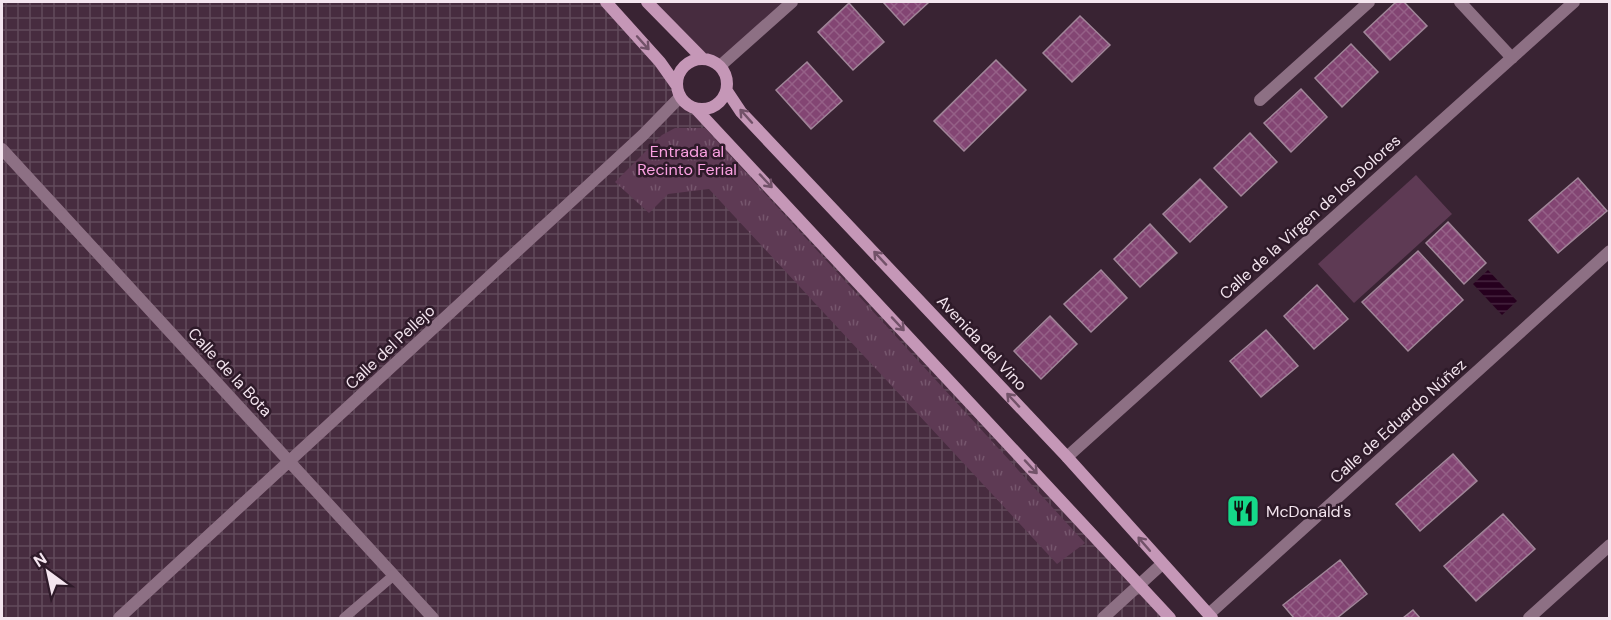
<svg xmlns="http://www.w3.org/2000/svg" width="1611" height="620" font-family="'DM Sans',sans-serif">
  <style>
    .built { fill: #472c3f }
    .industrial { fill: url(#industrial-grid) }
    .park { fill: url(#park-tufts) }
    .pitch { fill: #5e3a54 }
    .water { fill: url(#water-rules) }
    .building { fill: url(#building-cross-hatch); stroke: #a18699; stroke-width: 1.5 }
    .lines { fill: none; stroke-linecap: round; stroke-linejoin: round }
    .lane { stroke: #8d7084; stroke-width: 10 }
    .street { stroke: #8d7084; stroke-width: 12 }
    .secondary { stroke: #c597b7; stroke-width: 12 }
    .oneway { stroke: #725269 }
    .labels { text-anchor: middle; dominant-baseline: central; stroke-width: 5; stroke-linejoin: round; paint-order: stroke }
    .park-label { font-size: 16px; fill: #fba1e2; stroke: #2e1a29 }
    .street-label { font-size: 16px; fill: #f4e5ef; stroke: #2e1a29 }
    .poi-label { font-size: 16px; fill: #f4e5ef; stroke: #2e1a29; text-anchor: start }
  </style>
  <defs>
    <pattern id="industrial-grid" width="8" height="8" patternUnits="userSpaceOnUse" patternTransform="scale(1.5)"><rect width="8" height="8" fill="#472c3f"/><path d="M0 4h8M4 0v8" fill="none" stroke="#624a5b"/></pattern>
    <pattern id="park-tufts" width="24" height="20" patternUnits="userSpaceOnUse" patternTransform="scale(1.5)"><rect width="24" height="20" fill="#5e3a54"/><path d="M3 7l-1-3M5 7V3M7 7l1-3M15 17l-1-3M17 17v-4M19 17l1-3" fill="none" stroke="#76566d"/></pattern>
    <pattern id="water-rules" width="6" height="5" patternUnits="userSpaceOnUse" patternTransform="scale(1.5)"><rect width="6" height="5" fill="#26001e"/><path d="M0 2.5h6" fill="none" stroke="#46253f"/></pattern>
    <pattern id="building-cross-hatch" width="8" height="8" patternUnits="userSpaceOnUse" patternTransform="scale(1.5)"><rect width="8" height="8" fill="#834573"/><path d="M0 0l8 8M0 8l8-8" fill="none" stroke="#956087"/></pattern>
  </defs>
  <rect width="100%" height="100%" fill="#392333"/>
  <path class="built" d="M647,2H792L720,66L702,58Z"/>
  <path class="industrial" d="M2,2H606L660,62L686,105L696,109L1170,618H2Z"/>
  <path class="park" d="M675,128H705L1085,543L1057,564L709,189L668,194L649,213L615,182L662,135Z"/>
  <path class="pitch" d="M1416,175L1452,214L1354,303L1318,264Z"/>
  <path class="water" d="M1488,270L1517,301L1502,315L1473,284Z"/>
  <path class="building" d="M883,2H929L904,25Z
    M1396,2H1404L1427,26L1390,60L1364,32Z
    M849,3L884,42L853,70L818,32Z
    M1080,16L1110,45L1072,82L1043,53Z
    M1351,44L1378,72L1342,107L1315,78Z
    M996,60L1026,90L964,151L934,121Z
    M807,62L842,101L811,129L776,90Z
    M1301,89L1327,117L1291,152L1264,123Z
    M1250,133L1277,162L1241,196L1214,168Z
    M1578,178L1607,211L1558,253L1529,220Z
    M1200,179L1227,207L1190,242L1163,214Z
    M1448,222L1486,263L1464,284L1426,243Z
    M1150,224L1177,253L1140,287L1114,259Z
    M1418,251L1463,300L1408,351L1362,302Z
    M1101,270L1127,298L1091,332L1064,304Z
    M1317,285L1348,319L1314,349L1284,316Z
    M1050,316L1077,344L1041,379L1014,351Z
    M1266,330L1298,366L1261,397L1230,361Z
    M1453,454L1477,481L1420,531L1396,504Z
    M1503,514L1535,549L1476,601L1444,566Z
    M1340,560L1367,594L1337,618H1294L1283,605Z
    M1413,610L1420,618H1403Z"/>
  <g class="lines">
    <path class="lane" d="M344,618L394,575"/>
    <path class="street" d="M1460,2L1512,58
      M720,66L792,2
      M1260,100L1369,2
      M2,149L433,618
      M1067,457L1574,2
      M1209,614L1610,251
      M119,618L643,135L680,97
      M1103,618L1162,564
      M1529,618L1610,545"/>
    <path class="secondary" d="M606,2L660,62L677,86
      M647,2L702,58
      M677 84a25 25 0 1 1 50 0a25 25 0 1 1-50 0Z
      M727,91L741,112L1067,457L1212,618
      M696,109L1170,618"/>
  </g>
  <defs><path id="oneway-shaft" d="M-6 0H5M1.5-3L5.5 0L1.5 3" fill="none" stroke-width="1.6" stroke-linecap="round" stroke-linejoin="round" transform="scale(1.5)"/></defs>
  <g class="oneway">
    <use href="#oneway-shaft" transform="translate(643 43) rotate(48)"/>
    <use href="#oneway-shaft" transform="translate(746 116) rotate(-132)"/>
    <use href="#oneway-shaft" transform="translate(766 181) rotate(47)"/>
    <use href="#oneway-shaft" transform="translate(880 258) rotate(-133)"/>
    <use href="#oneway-shaft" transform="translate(898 324) rotate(47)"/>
    <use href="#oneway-shaft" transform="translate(1013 400) rotate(-133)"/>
    <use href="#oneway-shaft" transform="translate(1031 467) rotate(47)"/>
    <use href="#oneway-shaft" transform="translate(1144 544) rotate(-131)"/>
  </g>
  <defs>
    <g id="restaurant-square" transform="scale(1.725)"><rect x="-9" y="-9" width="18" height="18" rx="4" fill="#15d989" stroke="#2e1a29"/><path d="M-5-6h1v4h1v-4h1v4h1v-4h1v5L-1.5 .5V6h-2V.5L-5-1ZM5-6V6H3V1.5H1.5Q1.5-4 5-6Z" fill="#111"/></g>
  </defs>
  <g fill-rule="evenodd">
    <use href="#restaurant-square" x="1243" y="511"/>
  </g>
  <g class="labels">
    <g class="park-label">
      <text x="687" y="151">Entrada al<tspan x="687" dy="18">Recinto Ferial</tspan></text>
    </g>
    <g class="street-label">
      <text transform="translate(1310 217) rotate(-42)">Calle de la Virgen de los Dolores</text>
      <text transform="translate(982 343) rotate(47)">Avenida del Vino</text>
      <text transform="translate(390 347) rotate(-43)">Calle del Pellejo</text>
      <text transform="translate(230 372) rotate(47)">Calle de la Bota</text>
      <text transform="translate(1398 421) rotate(-42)">Calle de Eduardo Núñez</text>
    </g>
    <g class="poi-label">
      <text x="1266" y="511">McDonald's</text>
    </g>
  </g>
  <rect width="1611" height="620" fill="none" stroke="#f4e5ef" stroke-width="6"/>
  <g transform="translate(48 572) rotate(327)" stroke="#2e1a29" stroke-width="4.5" paint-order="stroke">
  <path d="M0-4.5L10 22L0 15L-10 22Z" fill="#f4e5ef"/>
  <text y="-9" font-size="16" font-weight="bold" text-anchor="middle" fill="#f4e5ef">N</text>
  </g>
</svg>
